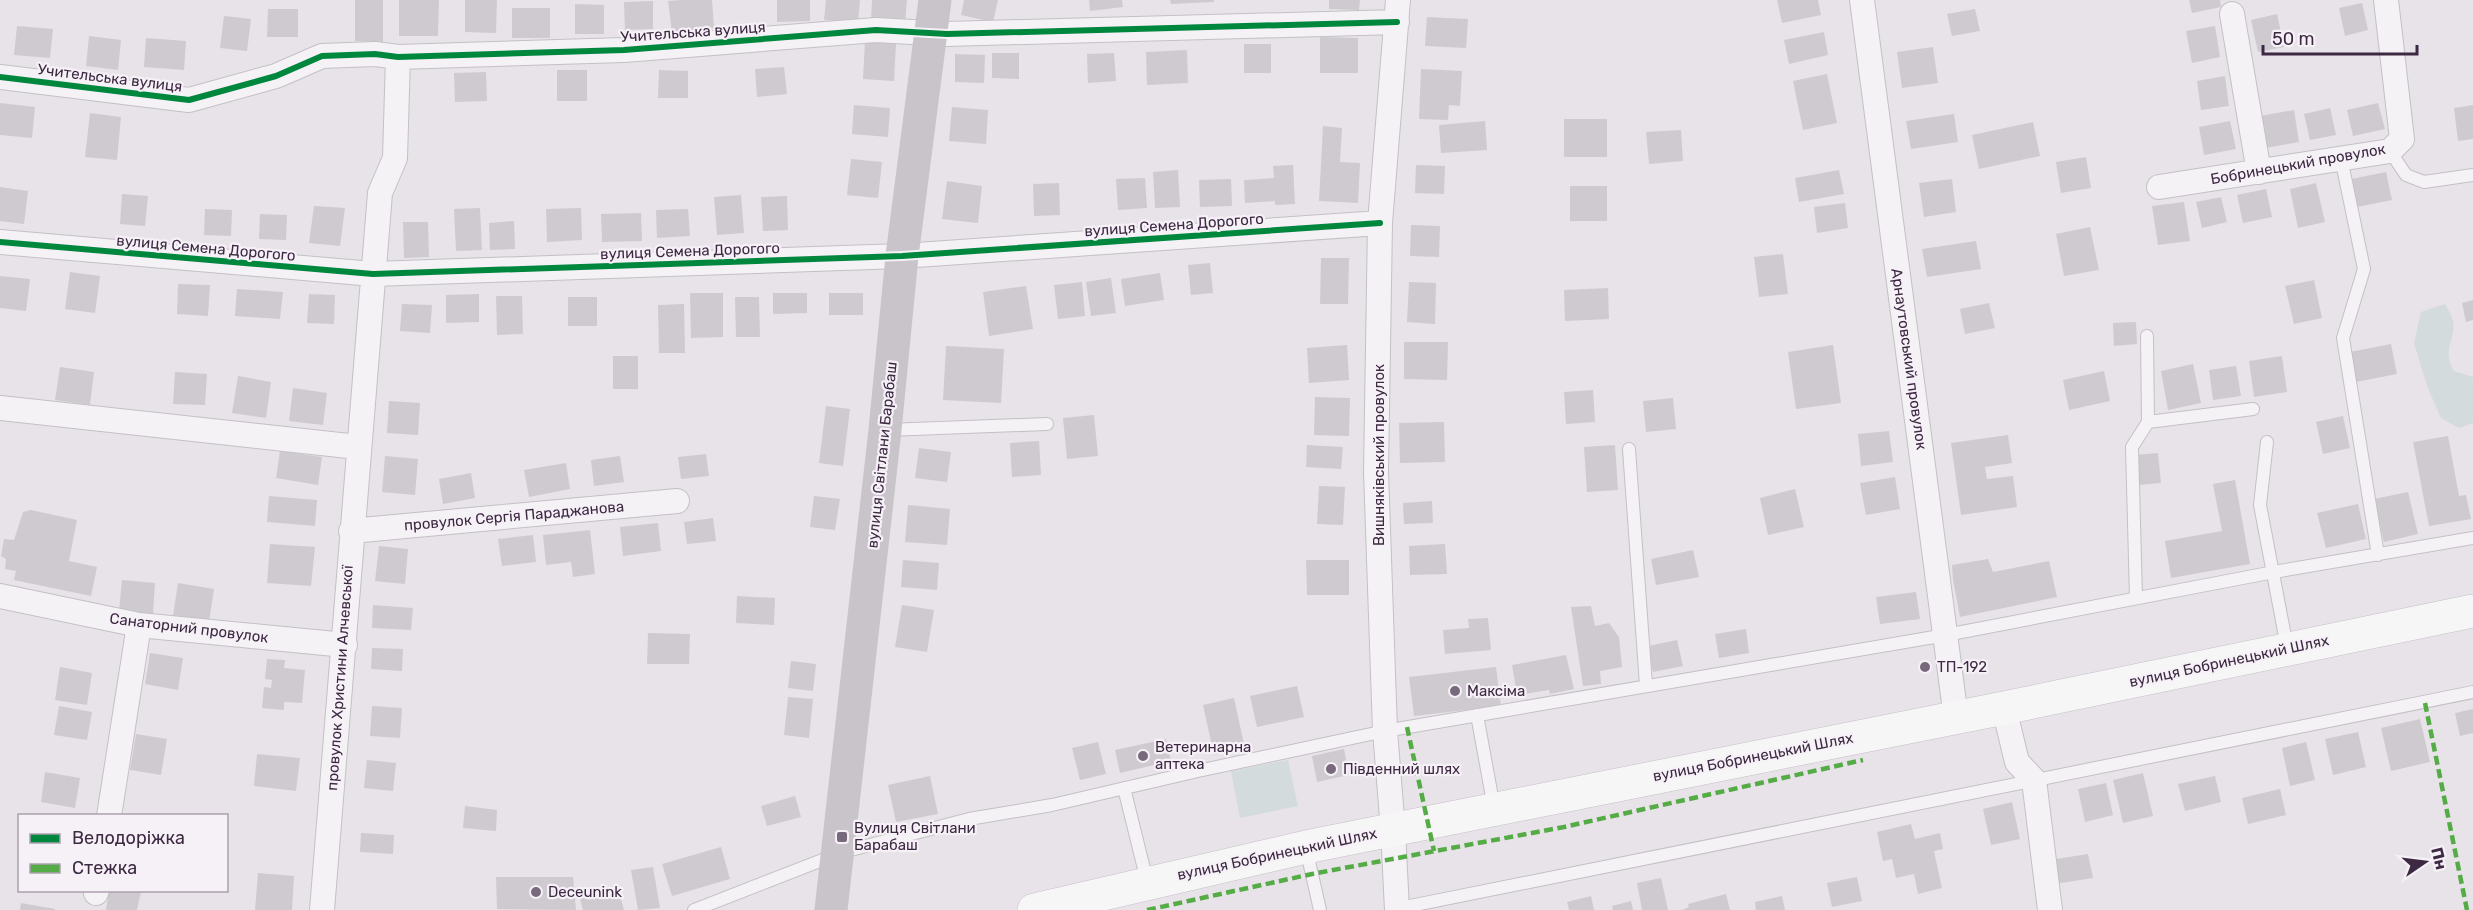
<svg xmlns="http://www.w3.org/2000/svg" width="2473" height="910" font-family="Rubik,sans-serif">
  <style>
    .green { fill: #d3dbdc }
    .building { fill: #cfcad0 }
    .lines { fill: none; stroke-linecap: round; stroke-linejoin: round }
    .lane-casing { stroke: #c4c0c6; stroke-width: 14 }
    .street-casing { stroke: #c4c0c6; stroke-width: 26 }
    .primary-casing { stroke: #c4bfc6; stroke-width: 34 }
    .lane { stroke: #f4f2f5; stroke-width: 12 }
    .street { stroke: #f4f2f5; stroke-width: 24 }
    .secondary { stroke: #c9c3ca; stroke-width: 33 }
    .primary { stroke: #f7f6f7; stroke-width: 33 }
    .quiet { stroke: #55ab46; stroke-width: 4.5; stroke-dasharray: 9 4.5; stroke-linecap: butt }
    .cycleway-casing { stroke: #f6f1f7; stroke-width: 10 }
    .cycleway { stroke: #00873e; stroke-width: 6 }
    .poi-dot { fill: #786a7c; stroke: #f6f1f7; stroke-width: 2 }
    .labels { text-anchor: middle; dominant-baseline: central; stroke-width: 4.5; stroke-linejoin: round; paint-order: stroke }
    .street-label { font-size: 15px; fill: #3d2942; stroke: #f6f1f7 }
    .poi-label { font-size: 15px; fill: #3d2942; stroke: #f6f1f7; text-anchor: start }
  </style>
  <rect width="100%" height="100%" fill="#e7e3e8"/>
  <path class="green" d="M2445,304C2447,308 2451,313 2452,318C2459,337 2440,347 2454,371L2473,377V423L2459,428L2441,418L2427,386L2414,343L2421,312Z
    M1288,760L1298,806L1240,818L1231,771Z"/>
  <path class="building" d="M355,0H383V42L355,41Z
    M399,0H439L438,36H399Z
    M465,0H497L496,33L465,32Z
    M682,0H712L714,28L672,32L668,1Z
    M777,0H810V21L777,22Z
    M826,0H860L858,23L824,20Z
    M872,0H907L905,24L871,21Z
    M964,0H998L993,22L961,15Z
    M1089,0H1122L1123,7L1090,11Z
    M1170,0H1214V2L1171,4Z
    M1329,0H1360L1359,10L1329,9Z
    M1777,0H1818L1821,15L1782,23Z
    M2189,0H2220L2221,7L2192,13Z
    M653,1V29L625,30L624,2Z
    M2362,3L2368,30L2345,36L2339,8Z
    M575,4L604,5V34H575Z
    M512,8H550V38H512Z
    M268,9H298V37H267Z
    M1975,9L1980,31L1952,36L1947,14Z
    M2277,14L2284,47L2258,52L2251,20Z
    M224,16L251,19L247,51L220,48Z
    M1427,17L1468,19L1466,48L1425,46Z
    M17,26L53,29L50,58L14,55Z
    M2215,26L2220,57L2192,63L2186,31Z
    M1824,32L1828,55L1789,64L1784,40Z
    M89,36L121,40L118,70L86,66Z
    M1320,37L1358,38V73H1320Z
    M146,38L186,41L184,70L144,67Z
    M865,41L896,43L894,81L863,79Z
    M1244,44H1271V73H1244Z
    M1933,47L1938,83L1902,88L1897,52Z
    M1187,50L1188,83L1147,85L1146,52Z
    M992,53H1019V79L992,78Z
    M1114,53L1116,81L1088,83L1087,54Z
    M955,54L985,55L984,83L955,82Z
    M784,67L787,94L757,97L755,69Z
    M1421,69L1462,71L1460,106L1449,105L1448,120L1419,119Z
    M557,70H587V101H557Z
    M659,70L688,71V98H658Z
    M486,72L487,101L455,102L454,73Z
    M1827,74L1837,123L1803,130L1793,81Z
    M2225,76L2229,106L2201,110L2197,81Z
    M0,103L35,107L32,138L0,135Z
    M2378,103L2385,129L2353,136L2347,110Z
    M854,105L890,108L888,137L852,134Z
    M2473,105V139L2458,141L2454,108Z
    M952,107L988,110L986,144L949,141Z
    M2330,108L2336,135L2310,140L2304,114Z
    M2294,110L2299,142L2265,148L2260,116Z
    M90,113L121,117L117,160L85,157Z
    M1954,114L1958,142L1911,149L1906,121Z
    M1564,119H1607V157H1564Z
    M1485,121L1487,150L1441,153L1439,125Z
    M2230,121L2236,149L2204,155L2199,127Z
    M2033,122L2040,156L1979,169L1972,135Z
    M1323,126L1342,128L1340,162L1360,163L1358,203L1319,201Z
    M1681,130L1683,161L1649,164L1646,132Z
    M2086,157L2091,188L2061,193L2056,162Z
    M851,159L882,162L878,198L847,195Z
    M1293,165L1295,204L1275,205V201L1245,203L1244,180L1274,178L1273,166Z
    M1416,165L1445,166L1444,194L1415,193Z
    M1178,170L1180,207L1155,208L1153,172Z
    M1839,170L1844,194L1799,202L1795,178Z
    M2386,172L2392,200L2357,207L2351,179Z
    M1145,178L1147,208L1118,210L1116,179Z
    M1231,179L1232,206L1200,207L1199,180Z
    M1952,179L1956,212L1924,217L1919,183Z
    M947,181L982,186L978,223L942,219Z
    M1059,183L1060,215L1034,216L1033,184Z
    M2316,183L2325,222L2298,228L2290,189Z
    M1570,186H1607V221H1570Z
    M0,187L28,191L24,224L0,221Z
    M2266,189L2272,217L2243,223L2237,195Z
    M122,194L148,196L145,226L120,224Z
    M741,195L744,233L717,235L714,197Z
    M787,196L788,230L763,231L761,197Z
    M2221,197L2227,222L2202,228L2196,202Z
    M2184,202L2190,241L2158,245L2152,206Z
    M1845,203L1848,228L1817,233L1814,207Z
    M314,206L345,208L340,246L309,243Z
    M480,208L482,250L456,251L454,209Z
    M581,208L582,240L547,242L546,209Z
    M205,209L232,210L231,236L204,235Z
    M688,209L690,236L657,238L656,210Z
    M641,213L642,241L602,242L601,214Z
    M260,214L287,215L286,240L259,239Z
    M514,221L515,249L490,250L489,223Z
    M403,222H428L429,257L404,258Z
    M1411,225L1440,226L1439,257L1410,256Z
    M2090,227L2099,270L2064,276L2056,234Z
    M1976,241L1981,269L1927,277L1922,249Z
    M1783,254L1788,294L1759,297L1754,257Z
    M1321,258H1349L1348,304H1320Z
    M1210,263L1213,293L1191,295L1188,265Z
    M70,272L100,276L95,313L65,309Z
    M1160,273L1164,300L1125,306L1121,279Z
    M0,276L30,279L26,311L0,308Z
    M1111,278L1116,313L1091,316L1086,282Z
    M2314,280L2322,318L2294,324L2285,286Z
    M1082,282L1085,316L1058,319L1054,285Z
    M1409,282L1436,283L1435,324L1407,322Z
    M178,284L210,285L208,316L177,314Z
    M1026,286L1033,329L989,336L983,292Z
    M1608,288L1609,319L1565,321L1564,290Z
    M237,289L283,292L280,319L235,316Z
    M690,293H723V337L691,338Z
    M773,293H807V313L773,314Z
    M829,293H863V315H829Z
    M309,294L335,295L334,324L307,323Z
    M479,294V322L446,323V295Z
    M496,296H522L523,334L497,335Z
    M568,297H597V326H568Z
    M735,297H759L760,337H736Z
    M2473,300V320L2466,322L2462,303Z
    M1989,303L1995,328L1965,334L1960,309Z
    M402,304L432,305L430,333L400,331Z
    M684,304L685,353H659L658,305Z
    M2136,322L2137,344L2114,346L2113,323Z
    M1404,342H1448L1447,380L1404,379Z
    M2391,344L2397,374L2356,382L2350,352Z
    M1347,345L1349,380L1309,383L1307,348Z
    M1833,345L1841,403L1796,409L1788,352Z
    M946,346L1004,349L1001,403L943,400Z
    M613,356H638V389H613Z
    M2282,356L2287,392L2254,397L2249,361Z
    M2193,364L2201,403L2168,410L2161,371Z
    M2236,366L2241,396L2213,400L2209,370Z
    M60,367L94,372L90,405L55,400Z
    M2104,371L2110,401L2069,410L2063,380Z
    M175,372L207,374L205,405L173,404Z
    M238,376L271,382L266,418L232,413Z
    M293,388L327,393L323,425L289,421Z
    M1593,390L1595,422L1566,424L1564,392Z
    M1315,397L1350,398L1349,436L1314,435Z
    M1673,398L1676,429L1646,432L1643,401Z
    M389,401L420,403L418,435L387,433Z
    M826,406L850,409L843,466L819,463Z
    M1094,415L1098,456L1067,459L1063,418Z
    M2343,416L2350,448L2323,454L2316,422Z
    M1444,422L1445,462L1400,463L1399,423Z
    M1889,431L1893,462L1861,466L1858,434Z
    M2008,435L2012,463L1985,467L1987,479L2013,476L2017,507L1961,515L1951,443Z
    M2448,436L2459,496L2466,495L2471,519L2429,526L2413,442Z
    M1039,441L1041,475L1012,477L1010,443Z
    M1307,445L1343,447L1341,469L1306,467Z
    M1615,445L1618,490L1587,492L1584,447Z
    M919,448L951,452L947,482L915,478Z
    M280,451L322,457L318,485L276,478Z
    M2158,453L2161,483L2138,485L2135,455Z
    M706,454L709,476L681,479L678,457Z
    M385,456L418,459L415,495L382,492Z
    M620,456L624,482L594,486L591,460Z
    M566,463L570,489L529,497L524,470Z
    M471,473L475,498L443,504L439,479Z
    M1895,477L1900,509L1866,515L1860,483Z
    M2235,480L2250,564L2171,578L2165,541L2222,531L2213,484Z
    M1319,486L1345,487L1343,525L1317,524Z
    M1795,489L1804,527L1768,535L1760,498Z
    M2408,492L2418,534L2384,542L2374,499Z
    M269,496L317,500L315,526L267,522Z
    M814,496L840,499L835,530L810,527Z
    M1432,501L1433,523L1404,524L1403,503Z
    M2358,504L2366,539L2326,548L2317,513Z
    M908,505L950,509L947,545L905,542Z
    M31,510L77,520L69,561L97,567L91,596L14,580L16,571L5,569L6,559L1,556L4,539L14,540L23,512Z
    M713,518L716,541L687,544L684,522Z
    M658,523L661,551L623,556L620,527Z
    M590,530L595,574L573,577L571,562L546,565L543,535Z
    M533,535L536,562L502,566L498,539Z
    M270,544L315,547L311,586L267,583Z
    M1445,544L1447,574L1410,575L1409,546Z
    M379,546L408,549L405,584L375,581Z
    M1693,550L1699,577L1656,585L1651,559Z
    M1988,559L1993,572L2049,561L2057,597L1960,617L1953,580L1952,565Z
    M903,560L939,563L937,590L901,587Z
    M1306,560H1349V595H1307Z
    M122,580L155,583L153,614L119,611Z
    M178,583L214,589L209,622L173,616Z
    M1916,592L1920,619L1880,624L1876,597Z
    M737,596L775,598L774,625L736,623Z
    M373,605L413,608L411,630L372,628Z
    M902,605L934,610L927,652L895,647Z
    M1591,606L1595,626L1609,623L1619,637L1622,667L1600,671L1601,684L1583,686L1571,607Z
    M1488,618L1491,650L1445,654L1443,630L1469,628L1468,619Z
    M1746,629L1749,653L1719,658L1715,634Z
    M648,633L690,634L689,664H647Z
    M1677,640L1683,666L1653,672L1648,646Z
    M372,648L403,649L402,671L371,669Z
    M150,653L183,658L178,690L145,684Z
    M1566,655L1574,689L1550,694L1549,690L1517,695L1512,665Z
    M267,659L285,660L284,668L305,670L302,703L284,702V710L262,708L264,687L271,688L272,680L265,679Z
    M791,661L816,664L813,691L788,688Z
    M60,667L92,673L87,705L55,700Z
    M1496,667L1501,706L1414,716L1409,677Z
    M1297,686L1304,717L1257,727L1250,696Z
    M788,697L813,699L809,738L784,735Z
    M1234,698L1245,749L1214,755L1203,705Z
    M59,706L92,712L87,740L54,735Z
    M372,706L402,708L400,738L370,736Z
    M2473,709V733L2460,736L2455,713Z
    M2420,719L2430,762L2391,771L2381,728Z
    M2358,732L2366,767L2333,775L2325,739Z
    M136,734L167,739L161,775L130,770Z
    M1166,739L1171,761L1120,773L1115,750Z
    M1098,742L1106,774L1080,780L1072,748Z
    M2306,742L2315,780L2290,786L2282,748Z
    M1344,749L1349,775L1317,782L1312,756Z
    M257,754L300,758L296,791L254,786Z
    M367,760L396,763L393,791L364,788Z
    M45,772L80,778L75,808L41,802Z
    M2143,773L2153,816L2123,823L2113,780Z
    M930,776L938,814L896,822L888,785Z
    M2215,776L2221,802L2185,811L2178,784Z
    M2106,783L2113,815L2085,822L2078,789Z
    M2280,789L2286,815L2248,824L2242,798Z
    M795,796L801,817L767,826L761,806Z
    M2012,802L2020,839L1991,845L1983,809Z
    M465,806L497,810L496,831L463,828Z
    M1911,824L1915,839L1940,833L1943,849L1934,851L1942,888L1918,894L1914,874L1896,878L1892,859L1883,861L1877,832Z
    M361,833L394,835L393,854L360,852Z
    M721,847L730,879L672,896L662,864Z
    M2088,854L2093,878L2054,884L2050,860Z
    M653,867L660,908L638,910L631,870Z
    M258,873L294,876L292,910H255Z
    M496,877H573L576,910L497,909Z
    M1857,877L1862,901L1832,907L1827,883Z
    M1661,878L1668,910H1642L1637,883Z
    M618,888L624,910H583L580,899Z
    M109,891H141L137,910H106Z
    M1726,894L1730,910H1682L1689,907L1688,904Z
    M1591,896L1594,910H1569L1567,902Z
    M1782,896L1785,910H1756L1755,902Z
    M1631,901L1633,910H1613L1612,906Z
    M21,903L55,909V910H20Z"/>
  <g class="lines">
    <g class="lane-casing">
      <path id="lane" d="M2390,151L2406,175L2424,182L2473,175
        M2341,158L2364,269L2343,338L2378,555
        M2148,422L2253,409
        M887,430L1047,424
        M2267,442L2260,505L2287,647
        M1629,449L1646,685
        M2136,598L2132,447L2148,422L2147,336
        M1477,715L1494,808
        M1124,788L1147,881
        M1306,848L1320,910
        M1395,909L2473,692
        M694,910L843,852L969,819L1052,805L1198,771L1385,731L1946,635L2274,572L2473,538"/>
    </g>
    <g class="street-casing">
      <path id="street" d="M1862,0L1956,718
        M2232,14L2259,172
        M0,77L189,100L276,76L322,56L375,54L398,57L624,50L876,30L947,34L1397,22
        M2159,187L2390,151L2402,139L2386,0
        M0,242L373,274L902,256L1380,223
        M0,408L358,447
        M351,531L677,501
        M0,596L139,625L345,645
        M2004,708L2017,762L2034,780L2050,910
        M109,816L139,625
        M96,893L97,890
        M322,910L380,193L395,158L398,57
        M1397,910L1393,830L1385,731L1376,472L1380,223L1398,0"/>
    </g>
    <g class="primary-casing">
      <path id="primary" d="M1034,910L1306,847L2004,708L2473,611"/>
    </g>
    <use href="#lane" class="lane"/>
    <use href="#street" class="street"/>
    <path class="secondary" d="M831,910L885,430L902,256L935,0"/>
    <use href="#primary" class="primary"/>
    <path class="quiet" d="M2425,703L2467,910
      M1407,727L1434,851
      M1147,910L1312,874L1564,827L1863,760"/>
    <g class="cycleway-casing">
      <path id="cycleway" d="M0,77L189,100L276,76L322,56L375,54L398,57L624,50L876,30L947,34L1397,22
        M0,242L373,274L902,256L1380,223"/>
    </g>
    <use href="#cycleway" class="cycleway"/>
  </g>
  <g class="poi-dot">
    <circle cx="1925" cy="667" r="6"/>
    <circle cx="1455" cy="691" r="6"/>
    <circle cx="1143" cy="756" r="6"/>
    <circle cx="1331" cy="769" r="6"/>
    <rect x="836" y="831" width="12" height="12" rx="3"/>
    <circle cx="536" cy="892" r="6"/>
  </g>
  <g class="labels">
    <g class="street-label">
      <text transform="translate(693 32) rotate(-4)">Учительська вулиця</text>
      <text transform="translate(110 78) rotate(7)">Учительська вулиця</text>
      <text transform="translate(2298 164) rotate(-10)">Бобринецький провулок</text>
      <text transform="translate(1174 225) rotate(-4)">вулиця Семена Дорогого</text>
      <text transform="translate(206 248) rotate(5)">вулиця Семена Дорогого</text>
      <text transform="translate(690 251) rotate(-2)">вулиця Семена Дорогого</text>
      <text transform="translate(1909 359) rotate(82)">Арнаутовський провулок</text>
      <text transform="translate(882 455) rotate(-84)">вулиця Світлани Барабаш</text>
      <text transform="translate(1379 455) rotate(-90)">Вишняківський провулок</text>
      <text transform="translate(514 516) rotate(-5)">провулок Сергія Параджанова</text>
      <text transform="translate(189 628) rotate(7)">Санаторний провулок</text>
      <text transform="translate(2229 661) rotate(-12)">вулиця Бобринецький Шлях</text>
      <text transform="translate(340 678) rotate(-86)">провулок Христини Алчевської</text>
      <text transform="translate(1753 757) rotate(-11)">вулиця Бобринецький Шлях</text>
      <text transform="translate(1277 854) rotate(-12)">вулиця Бобринецький Шлях</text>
    </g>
    <g class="poi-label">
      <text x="1937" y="667">ТП-192</text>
      <text x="1467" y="691">Максіма</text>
      <text x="1155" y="747">Ветеринарна<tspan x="1155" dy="17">аптека</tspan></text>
      <text x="1343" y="769">Південний шлях</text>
      <text x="854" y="828">Вулиця Світлани<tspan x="854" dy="17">Барабаш</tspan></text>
      <text x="548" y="892">Deceunink</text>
    </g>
  </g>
  <rect x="18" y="814" width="210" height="78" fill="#f6f1f7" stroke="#aca1af" stroke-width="1.5"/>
  <rect x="30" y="834" width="30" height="9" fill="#00873e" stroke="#aca1af" stroke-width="1.5"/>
  <text x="72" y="844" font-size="18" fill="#3d2942">Велодоріжка</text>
  <rect x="30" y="864" width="30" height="9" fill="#55ab46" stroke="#aca1af" stroke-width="1.5"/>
  <text x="72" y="874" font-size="18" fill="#3d2942">Стежка</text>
  <g transform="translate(2425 862) rotate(76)" stroke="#f6f1f7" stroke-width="4.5" paint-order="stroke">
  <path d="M0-4.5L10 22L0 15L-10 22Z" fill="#3d2942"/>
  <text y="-9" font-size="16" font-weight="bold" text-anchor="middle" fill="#3d2942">Пн</text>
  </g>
  <path d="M2263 45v9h154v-9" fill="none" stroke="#3d2942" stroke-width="3"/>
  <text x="2272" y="45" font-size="18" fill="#3d2942" stroke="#f6f1f7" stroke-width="4.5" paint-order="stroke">50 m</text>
</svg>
